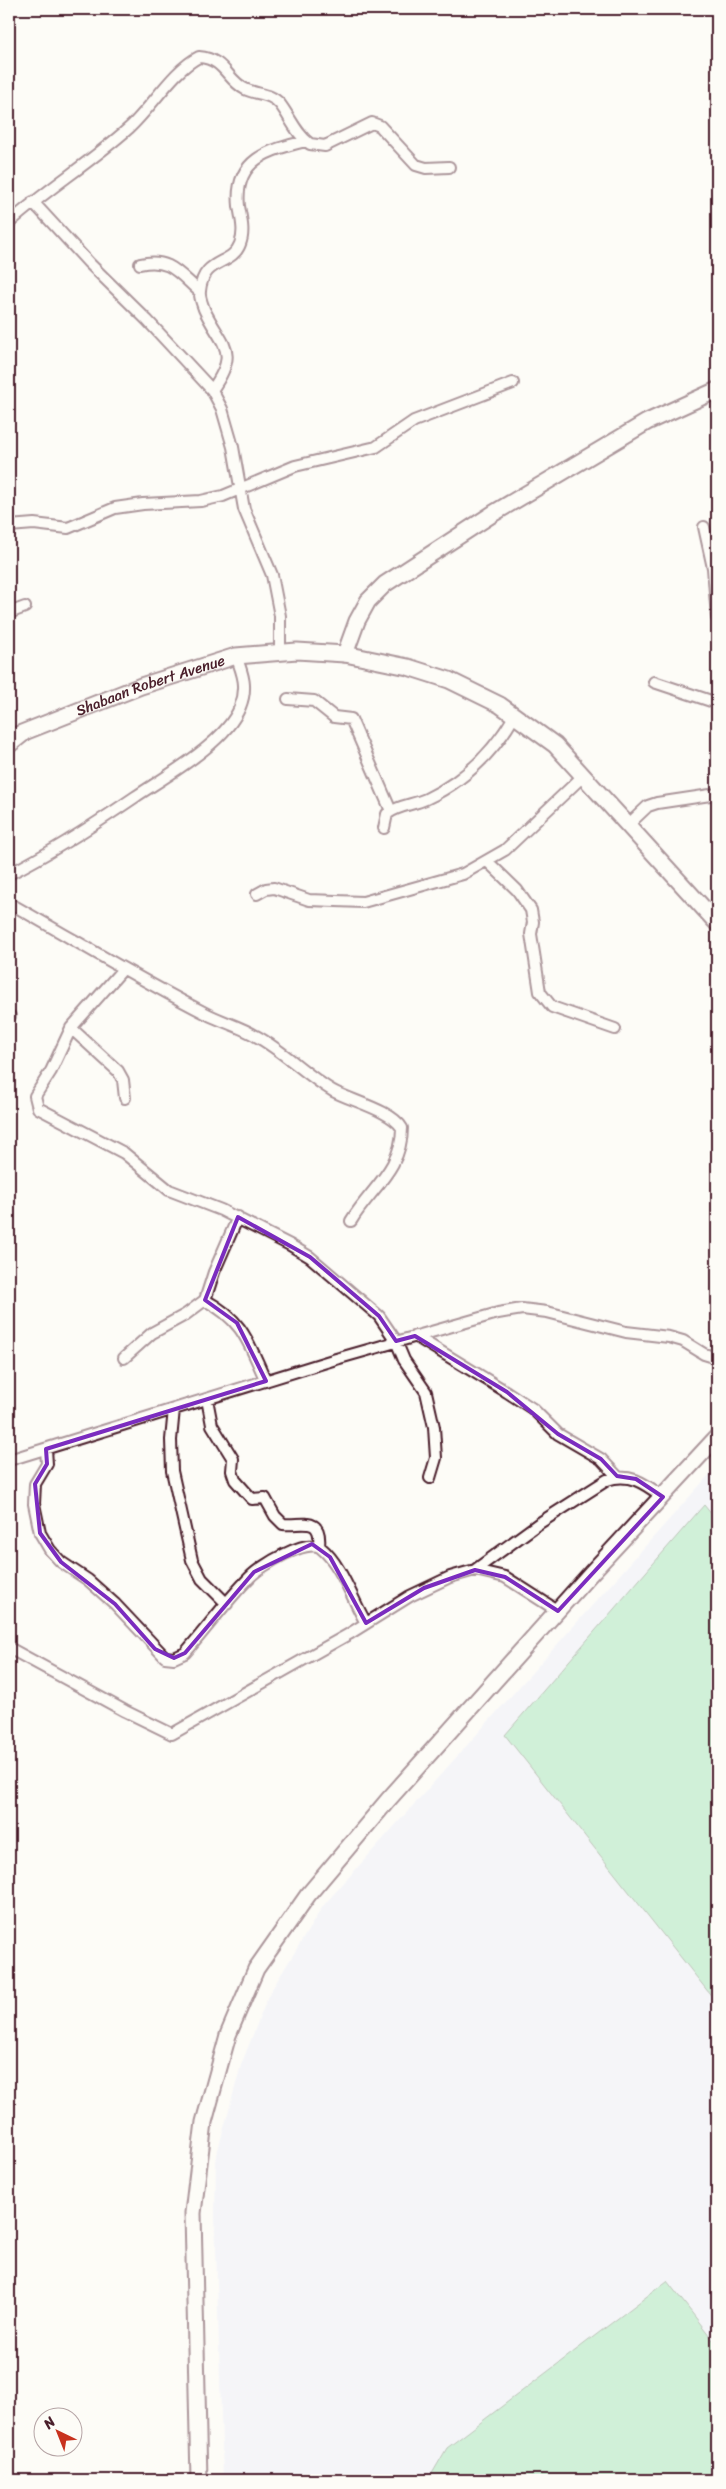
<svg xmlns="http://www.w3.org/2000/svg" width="726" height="2489" font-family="Sriracha,sans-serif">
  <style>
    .built { fill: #ebeef9 }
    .green { fill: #9ae3b2; stroke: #72816e }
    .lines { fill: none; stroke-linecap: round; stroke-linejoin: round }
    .street-casing { stroke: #4a1f2b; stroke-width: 14 }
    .primary-casing { stroke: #4a1f2b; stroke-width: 19 }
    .street { stroke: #fdfcf7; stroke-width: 10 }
    .primary { stroke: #fdfcf7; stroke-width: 15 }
    .marked { fill: none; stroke: #7b2cbf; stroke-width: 4; stroke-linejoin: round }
    .labels { text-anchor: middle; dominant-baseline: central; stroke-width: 4; stroke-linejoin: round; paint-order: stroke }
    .street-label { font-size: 15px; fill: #4a1f2b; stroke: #fdfcf7 }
  </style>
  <rect width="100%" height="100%" fill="#fdfcf7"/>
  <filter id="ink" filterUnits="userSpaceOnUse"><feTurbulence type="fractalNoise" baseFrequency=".02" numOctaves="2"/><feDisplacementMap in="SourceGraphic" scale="10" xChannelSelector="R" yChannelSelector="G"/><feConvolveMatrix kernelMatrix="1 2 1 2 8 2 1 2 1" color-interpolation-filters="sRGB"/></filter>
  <g filter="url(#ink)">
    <path class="built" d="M717,1466V2480H223L215,2215L216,2157L241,2065L269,1994L323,1906Z"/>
    <path class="green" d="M704,1505L717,1521V2003L505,1735Z
      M667,2281L717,2345V2480H430V2477L447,2448Z"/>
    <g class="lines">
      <g class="street-casing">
        <path id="street" d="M33,202L89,263L147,320L212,390L222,409L233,447L244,509L272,575L280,616V651
          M9,223C47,189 91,162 129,128C152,107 173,70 199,57C225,59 226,79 245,89C257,95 271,93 280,104C290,117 296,134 310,144L325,146L372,123L380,126L416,165L426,168L449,167
          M140,264C170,257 179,274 200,292
          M212,390C241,349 221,346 204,309C202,303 199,297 200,291C203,257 232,266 240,244C245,232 241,218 239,206C234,159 269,150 306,141
          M9,526L34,524L68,528L115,508L143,504L201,501L223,496L295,466L376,447L414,421L513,383
          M704,527L713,568L717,618
          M9,613L25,607
          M654,682L717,703
          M288,699L314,701L334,717L351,719L391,811
          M9,748L24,736
          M629,824L648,806L657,803L717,794
          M384,828L387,814C398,805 413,805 426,799C464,781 494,752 515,715
          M488,862L517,890L531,910L533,922L531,934L540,992L552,1007L615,1029
          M9,874C53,852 94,825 135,797C166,776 226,743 240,707C248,688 243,674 236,656
          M257,894L266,889L274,888L309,900L363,902L463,874L505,850L583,776
          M9,903C75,940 140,980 207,1014C223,1022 241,1027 256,1036C285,1052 306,1075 333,1091C352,1101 392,1111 402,1128C402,1169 371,1188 351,1221
          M123,969L71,1028L51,1071L35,1096L38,1108L124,1153L169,1190L221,1210L290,1245L310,1257L379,1316L396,1341L404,1360L426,1392L434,1427L436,1458L430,1478
          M9,1016H10
          M71,1028L118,1071L123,1080L125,1098
          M205,1300C244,1321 248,1342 266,1381
          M415,1336L507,1392L533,1409L558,1434L601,1459L617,1476
          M124,1358L152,1333L185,1315L205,1300L214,1272L238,1217
          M207,1399L212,1425L233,1459L232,1471L235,1480L252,1499L265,1498L275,1516L283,1524C302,1526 322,1515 319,1546
          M174,1409L171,1440L172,1471L192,1560L202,1579L227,1604
          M46,1449L47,1464L35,1484L34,1504L40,1533L50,1550L61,1562L88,1580L115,1604L165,1657L174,1658L185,1653C207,1628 227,1600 250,1577C260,1566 308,1537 321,1548C341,1564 353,1601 366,1623
          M9,1460L336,1359L498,1313L522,1309L547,1312L626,1332L669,1337L683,1341L704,1354L717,1358
          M475,1570L538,1524L607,1480C630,1472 645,1484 663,1497
          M9,1648L125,1711L172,1734L349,1634L410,1596L450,1577L475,1570L505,1577L558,1611"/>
      </g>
      <g class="primary-casing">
        <g id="primary">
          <path d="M345,654L357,621L368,601L385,584L494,513L647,422L717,390"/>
          <path id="s1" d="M9,738L141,686L236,656L297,651L345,654L408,667L449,680L500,705L555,745L717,923"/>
          <path d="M199,2480L193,2213L204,2122L228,2035L256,1969L308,1895L388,1800L591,1573L717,1437"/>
        </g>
      </g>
      <use href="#street" class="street"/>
      <use href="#primary" class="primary"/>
    </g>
  </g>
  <path d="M0 0H726V2489H0ZM238,1217L310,1257L379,1316L396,1341L415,1336L507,1392L558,1434L601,1459L617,1476L636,1479L663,1497L558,1611L505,1577L475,1570L424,1588L366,1623L330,1557L312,1544L254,1572L185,1653L174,1658L155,1649L115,1604L61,1562L40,1533L35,1484L47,1464L46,1449L266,1381L237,1323L205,1300Z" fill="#fdfcf7" fill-opacity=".55" fill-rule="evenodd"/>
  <path class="marked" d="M238,1217L310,1257L379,1316L396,1341L415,1336L507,1392L558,1434L601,1459L617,1476L636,1479L663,1497L558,1611L505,1577L475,1570L424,1588L366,1623L330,1557L312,1544L254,1572L185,1653L174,1658L155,1649L115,1604L61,1562L40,1533L35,1484L47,1464L46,1449L266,1381L237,1323L205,1300Z"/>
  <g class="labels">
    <g class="street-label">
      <text stroke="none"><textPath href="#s1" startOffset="151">Shabaan Robert Avenue</textPath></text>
    </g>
  </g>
  <rect width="726" height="2489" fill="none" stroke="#fdfcf7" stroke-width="30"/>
  <rect x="15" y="15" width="696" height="2459" fill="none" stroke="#4a1f2b" stroke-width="2" filter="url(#ink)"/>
  <g transform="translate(58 2432) rotate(317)"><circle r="24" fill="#fdfcf7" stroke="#b5a4a5"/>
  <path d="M0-4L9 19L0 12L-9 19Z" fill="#c8321e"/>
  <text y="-8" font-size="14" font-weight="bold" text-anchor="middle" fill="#4a1f2b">N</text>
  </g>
</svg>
